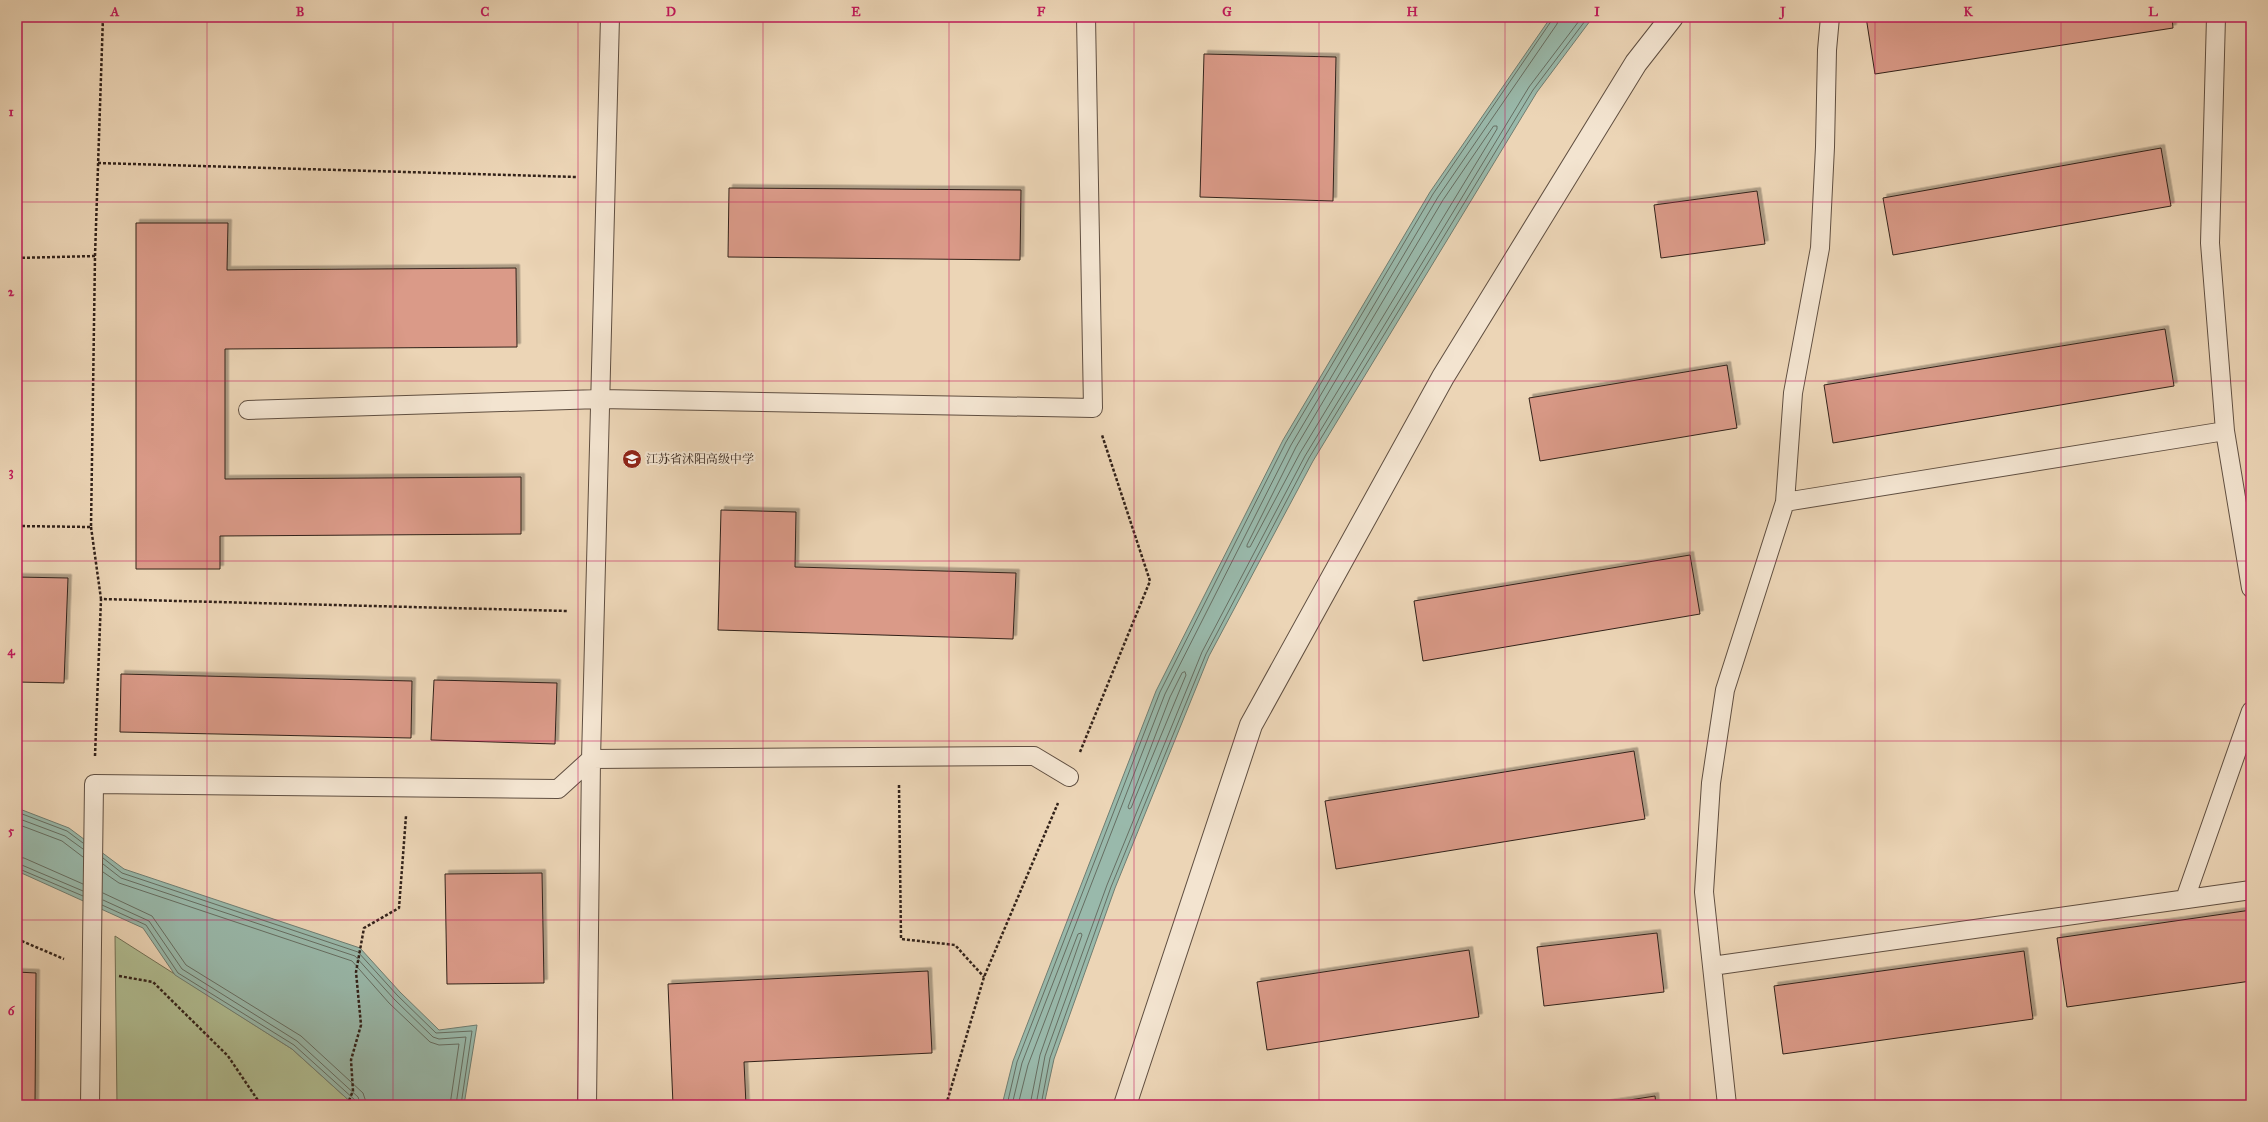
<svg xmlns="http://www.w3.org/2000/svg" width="2268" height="1122" font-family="'IM FELL Great Primer','Noto Serif SC',serif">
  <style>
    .green { fill: #b1be93; stroke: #727056 }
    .water { fill: #99b9ab; stroke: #707d71 }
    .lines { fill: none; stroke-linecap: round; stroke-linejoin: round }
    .shore { stroke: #666e62; stroke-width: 1 }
    .building { fill: #da9a88; stroke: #32221a; filter: url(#shadow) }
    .service-casing { stroke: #604f41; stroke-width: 20 }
    .minor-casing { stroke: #604f41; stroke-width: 24 }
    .path { stroke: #32221a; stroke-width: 2.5; stroke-dasharray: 3 2; stroke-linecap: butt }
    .service { stroke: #f3e4d0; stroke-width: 18 }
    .minor { stroke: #f3e4d0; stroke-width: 22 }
    .grid { fill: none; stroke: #c2185b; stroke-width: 1; stroke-opacity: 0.55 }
    .labels { text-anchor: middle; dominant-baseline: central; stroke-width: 4; stroke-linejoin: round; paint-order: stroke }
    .poi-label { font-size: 12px; fill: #32221a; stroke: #f3e4d0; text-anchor: start }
    .neatline { fill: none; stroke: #c2185b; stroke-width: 1.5 }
    .grid-label { font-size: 13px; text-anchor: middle; font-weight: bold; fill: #c2185b }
  </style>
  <defs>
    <filter id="shadow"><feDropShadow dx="3.5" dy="-3.5" stdDeviation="0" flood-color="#0004"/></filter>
  </defs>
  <rect width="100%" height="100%" fill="#ecd5b6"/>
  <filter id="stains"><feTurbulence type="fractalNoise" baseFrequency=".005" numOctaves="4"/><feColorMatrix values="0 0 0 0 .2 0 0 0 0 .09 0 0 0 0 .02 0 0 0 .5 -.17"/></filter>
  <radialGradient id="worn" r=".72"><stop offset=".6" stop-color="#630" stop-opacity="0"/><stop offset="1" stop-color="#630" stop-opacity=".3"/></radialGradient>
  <path class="green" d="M115,936L292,1049L354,1105H117Z"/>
  <path class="water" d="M1551,17H1593L1537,92L1313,461L1209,656L1115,888L1054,1059L1044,1105H1002L1013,1061L1156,691L1283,440L1430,192Z
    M17,808L69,828L124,869L360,948L400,992L439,1030L477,1025L464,1105H354L292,1049L175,975L143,928L17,871Z"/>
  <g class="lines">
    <path class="shore" d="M1494,126H1497V129L1300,453L1250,547H1247V545L1296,447L1443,200Z
      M1185,672L1186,675L1131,808L1129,809L1128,807L1170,697L1182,673Z
      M17,812L67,831L83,843
      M17,818L65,836L83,849
      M17,824L62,841L83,857
      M17,857L24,858L83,884
      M103,858L122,873L358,952L397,995L436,1033L472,1031L461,1105
      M17,863L83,891
      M103,864L121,878L355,956L394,999L433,1037L439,1039L466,1037L456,1105
      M17,868L83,896
      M103,872L119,883L352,961L389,1003L430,1042L439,1045L459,1044L450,1105
      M103,893L152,916L186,965L301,1036L363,1093L367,1105
      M103,900L149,921L182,969L297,1041L358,1097L361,1105
      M102,905L146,925L178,973L294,1045L355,1100L356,1105
      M1007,1105L1017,1062L1160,692L1286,442L1433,194L1554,17
      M1012,1105L1022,1063L1165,694L1291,445L1438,197L1557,24L1559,17
      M1018,1105L1028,1065L1078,934L1081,933L1082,935L1040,1055L1030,1105
      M1036,1105L1045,1056L1107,885L1202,652L1305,456L1529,87L1582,17
      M1041,1105L1050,1058L1111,887L1206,654L1309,458L1533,90L1588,17"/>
  </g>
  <path class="building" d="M1866,17H2172L2173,28L1875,74Z
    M1204,54L1336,57L1333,201L1200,197Z
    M2161,148L2171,206L1893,255L1883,198Z
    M729,188L1021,190L1020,260L728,257Z
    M1757,191L1765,244L1661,258L1654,205Z
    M136,223H228L227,270L516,268L517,347L225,349V479L521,477V534L220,536V569H136Z
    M2165,329L2174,386L1833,443L1824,385Z
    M1727,365L1737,428L1540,461L1529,398Z
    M721,510L796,512L795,567L1016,573L1013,639L718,630Z
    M1690,555L1700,614L1423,661L1414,601Z
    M17,577L68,578L64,683L17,682Z
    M121,674L412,681L411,738L120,732Z
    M434,680L557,683L555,744L431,740Z
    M1634,751L1645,819L1336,869L1325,801Z
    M542,873L544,983L447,984L445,874Z
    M2251,910V981L2067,1007L2057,938Z
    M1657,933L1664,992L1544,1006L1537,947Z
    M1469,950L1479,1017L1267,1050L1257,982Z
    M2024,951L2033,1019L1783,1054L1774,986Z
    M928,971L932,1053L744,1062L746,1105H673L668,984Z
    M17,972L36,973L35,1105H17Z
    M1655,1096L1656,1105H1597Z"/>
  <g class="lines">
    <g class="service-casing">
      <path id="service" d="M2216,17L2210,243L2225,431L2251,588
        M248,410L600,399L1093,408L1086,17
        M1785,502L2225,431
        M2185,899L2251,711
        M1712,966L2251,890
        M90,1105L94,784L558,789L591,759L1034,756L1069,777
        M587,1105L591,759L610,17
        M1727,1105L1704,892L1711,783L1725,690L1785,502L1793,393L1820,248L1825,147L1827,50L1830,17"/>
    </g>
    <g class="minor-casing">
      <path id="minor" d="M1125,1105L1251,725L1443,377L1636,63L1672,17"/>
    </g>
    <path class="path" d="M98,163L577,177
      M17,258L95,256
      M17,526L91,527L95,256L103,17
      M91,527L101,599
      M1080,752L1150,581L1102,435
      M95,756L101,599L567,611
      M899,785L901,939L955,945L984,977
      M17,939L64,959
      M119,976L153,982L228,1056L261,1105
      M347,1105L353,1091L351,1060L361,1025L356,972L364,928L399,908L406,816
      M946,1105L984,977L1058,803"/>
    <use href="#service" class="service"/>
    <use href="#minor" class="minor"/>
  </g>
  <path class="grid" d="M207,17V1105M393,17V1105M578,17V1105M763,17V1105M949,17V1105M1134,17V1105M1319,17V1105M1505,17V1105M1690,17V1105M1875,17V1105M2061,17V1105M17,202H2251M17,381H2251M17,561H2251M17,741H2251M17,920H2251"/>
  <defs>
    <g id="school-disc" transform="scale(1)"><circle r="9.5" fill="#8f2418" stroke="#f3e4d0"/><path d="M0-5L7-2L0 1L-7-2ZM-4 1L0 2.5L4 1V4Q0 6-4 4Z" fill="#fff"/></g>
  </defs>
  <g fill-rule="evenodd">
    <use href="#school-disc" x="632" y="459"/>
  </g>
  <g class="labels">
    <g class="poi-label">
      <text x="646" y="459">江苏省沭阳高级中学</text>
    </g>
  </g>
  <rect width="2268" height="1122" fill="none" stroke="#ecd5b6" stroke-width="44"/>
  <rect x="22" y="22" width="2224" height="1078" class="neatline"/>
  <g class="grid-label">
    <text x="115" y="16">A</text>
    <text x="300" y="16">B</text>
    <text x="485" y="16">C</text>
    <text x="671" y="16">D</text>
    <text x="856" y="16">E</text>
    <text x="1041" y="16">F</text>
    <text x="1227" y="16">G</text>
    <text x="1412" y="16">H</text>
    <text x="1597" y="16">I</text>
    <text x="1783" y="16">J</text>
    <text x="1968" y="16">K</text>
    <text x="2153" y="16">L</text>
    <text x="11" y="116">1</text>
    <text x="11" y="296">2</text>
    <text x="11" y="476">3</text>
    <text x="11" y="655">4</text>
    <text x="11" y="835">5</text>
    <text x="11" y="1015">6</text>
  </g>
  <rect width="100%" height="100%" filter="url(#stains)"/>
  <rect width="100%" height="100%" fill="url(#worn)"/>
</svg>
